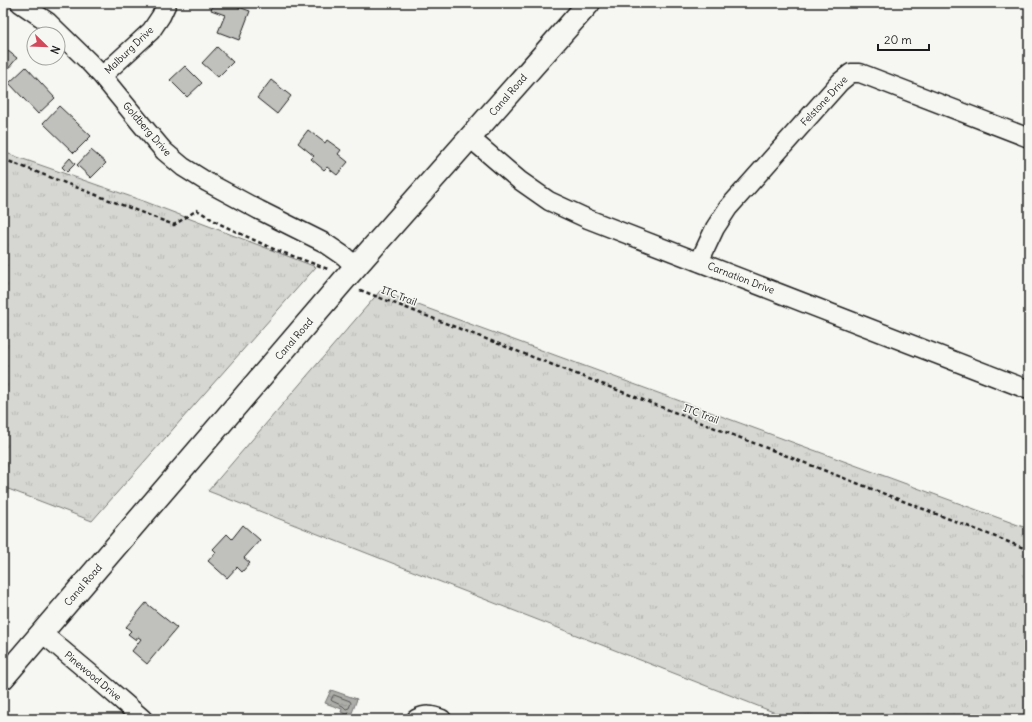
<svg xmlns="http://www.w3.org/2000/svg" width="1032" height="722" font-family="Delius,sans-serif">
  <style>
    .grass { fill: url(#grass-tufts); stroke: #797977 }
    .water { fill: url(#water-ripples); stroke: #727271 }
    .lines { fill: none; stroke-linecap: round; stroke-linejoin: round }
    .shore { stroke: #565654; stroke-width: 1 }
    .building { fill: #c0c0bd; stroke: #1c1c1c }
    .street-casing { stroke: #1c1c1c; stroke-width: 21 }
    .secondary-casing { stroke: #1c1c1c; stroke-width: 25 }
    .path { stroke: #1c1c1c; stroke-width: 2.5; stroke-dasharray: 4 3; stroke-linecap: butt }
    .street { stroke: #f6f6f2; stroke-width: 18 }
    .secondary { stroke: #f6f6f2; stroke-width: 22 }
    .labels { text-anchor: middle; dominant-baseline: central; stroke-width: 3; stroke-linejoin: round; paint-order: stroke }
    .street-label { font-size: 10px; fill: #1c1c1c; stroke: #f6f6f2 }
  </style>
  <defs>
    <pattern id="grass-tufts" width="24" height="20" patternUnits="userSpaceOnUse"><rect width="24" height="20" fill="#d6d6d2"/><path d="M3 7l-1-3M5 7V3M7 7l1-3M15 17l-1-3M17 17v-4M19 17l1-3" fill="none" stroke="#b7b7b4"/></pattern>
    <pattern id="water-ripples" width="26" height="14" patternUnits="userSpaceOnUse"><rect width="26" height="14" fill="#acaca9"/><path d="M2 4q2-2 4 0t4 0M15 11q2-2 4 0t4 0" fill="none" stroke="#939391"/></pattern>
  </defs>
  <rect width="100%" height="100%" fill="#f6f6f2"/>
  <filter id="ink" filterUnits="userSpaceOnUse"><feTurbulence type="fractalNoise" baseFrequency=".025" numOctaves="2"/><feDisplacementMap in="SourceGraphic" scale="8" xChannelSelector="R" yChannelSelector="G"/><feConvolveMatrix kernelMatrix="1 2 1 2 8 2 1 2 1" color-interpolation-filters="sRGB"/></filter>
  <g filter="url(#ink)">
    <path class="grass" d="M3,152L146,202L316,267L92,521L3,487Z
      M380,291L1029,529V719H791L208,491Z"/>
    <path class="water" d="M331,690L357,699L352,713L349,712L348,715L341,712L342,709L325,703Z"/>
    <g class="lines">
      <path class="shore" d="M334,695L350,701L351,703L349,708L346,709L343,706L332,701L331,700L333,696Z"/>
    </g>
    <path class="building" d="M214,3H234L233,5L250,11L239,40L218,32L225,15L211,10Z
      M3,47L17,58L3,75Z
      M217,47L233,62L218,77L202,63Z
      M185,66L202,83L187,97L170,80Z
      M26,67L55,98L38,114L9,83Z
      M271,80L291,96L277,114L257,98Z
      M59,106L91,136L74,153L43,123Z
      M308,130L325,143L327,140L341,150L338,154L348,162L337,175L327,167L324,170L311,159L314,156L298,143Z
      M91,150L106,163L91,178L77,165Z
      M70,158L75,164L67,172L62,167Z
      M243,525L260,540L244,558L250,563L242,572L237,567L227,578L208,561L216,552L213,549L227,534L232,539Z
      M146,603L177,628L147,664L132,651L141,639L138,637L136,640L128,634L131,631L126,627Z"/>
    <g class="lines">
      <g class="street-casing">
        <path id="street" d="M20,3L48,22L88,61L102,76L142,125L164,151L183,167L207,182L259,210L325,243L344,256L356,267
          M102,76L151,31L161,16L167,3
          M470,138L519,180L549,201L588,219L1029,390
          M699,262L715,228L728,208L840,82L851,73H860L868,76L1029,138
          M42,633L97,679L143,719
          M416,719C426,714 432,715 442,719"/>
      </g>
      <g class="secondary-casing">
        <path id="secondary" d="M3,678L344,280L589,3"/>
      </g>
      <path class="path" d="M3,159L174,225L197,210L218,223L271,248L328,269
        M360,290L1029,550"/>
      <use href="#street" class="street"/>
      <use href="#secondary" class="secondary"/>
    </g>
  </g>
  <g class="labels">
    <g class="street-label">
      <text transform="translate(129 50) rotate(-44)">Malburg Drive</text>
      <text transform="translate(508 95) rotate(-49)">Canal Road</text>
      <text transform="translate(824 101) rotate(-47)">Felstone Drive</text>
      <text transform="translate(147 129) rotate(49)">Goldberg Drive</text>
      <text transform="translate(741 278) rotate(21)">Carnation Drive</text>
      <text transform="translate(399 296) rotate(21)">ITC Trail</text>
      <text transform="translate(294 339) rotate(-49)">Canal Road</text>
      <text transform="translate(701 414) rotate(21)">ITC Trail</text>
      <text transform="translate(83 585) rotate(-49)">Canal Road</text>
      <text transform="translate(93 676) rotate(40)">Pinewood Drive</text>
    </g>
  </g>
  <rect width="1032" height="722" fill="none" stroke="#f6f6f2" stroke-width="16"/>
  <rect x="8" y="8" width="1016" height="706" fill="none" stroke="#1c1c1c" stroke-width="1.5" filter="url(#ink)"/>
  <g transform="translate(46 46) rotate(113)"><circle r="19" fill="#f6f6f2" stroke="#9f9f9c"/>
  <path d="M0-3L7 15L0 10L-7 15Z" fill="#d1495b"/>
  <text y="-6" font-size="11" font-weight="bold" text-anchor="middle" fill="#1c1c1c">N</text>
  </g>
  <path d="M878 44v6h51v-6" fill="none" stroke="#1c1c1c" stroke-width="2"/>
  <text x="884" y="44" font-size="12" fill="#1c1c1c" stroke="#f6f6f2" stroke-width="3" paint-order="stroke">20 m</text>
</svg>
